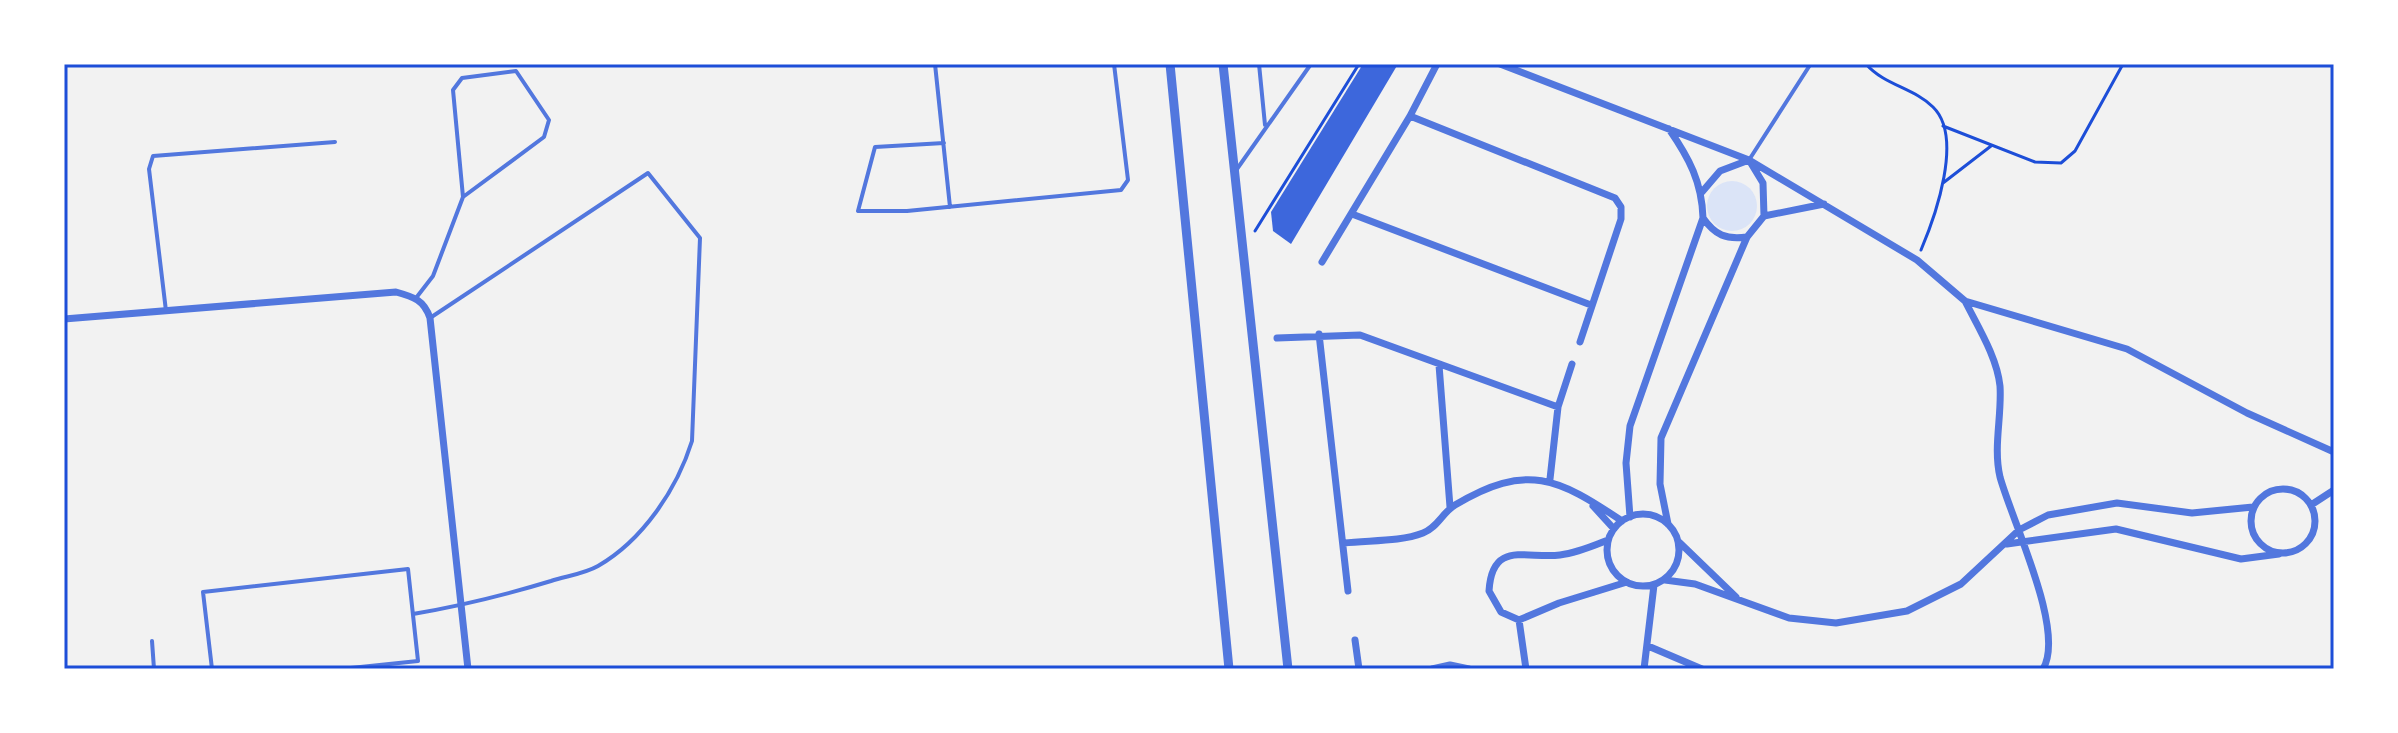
<svg xmlns="http://www.w3.org/2000/svg" width="2398" height="733" font-family="Lato,sans-serif">
  <style>
    .green { fill: #dbe4f7 }
    .building { fill: #3d67dc }
    .lines { fill: none; stroke-linecap: round; stroke-linejoin: round }
    .path { stroke: #1d4ed8; stroke-width: 3 }
    .service { stroke: #5277de; stroke-width: 4 }
    .minor { stroke: #5277de; stroke-width: 7 }
    .tertiary { stroke: #5277de; stroke-width: 9 }
    .neatline { fill: none; stroke: #1d4ed8; stroke-width: 3 }
  </style>
  <rect width="100%" height="100%" fill="#f2f2f2"/>
  <path class="green" d="M1707 206a25 25 0 1 1 50 0a25 25 0 1 1-50 0Z"/>
  <path class="building" d="M1363,64H1398L1291,244L1273,231L1271,212Z"/>
  <g class="lines">
    <path class="path" d="M1866,64C1884,85 1914,88 1933,107C1964,137 1935,217 1921,250
      M1943,126L2035,162L2061,163L2075,151L2123,64
      M1943,183L1991,146
      M1255,231L1359,64"/>
    <path class="service" d="M935,64L950,207
      M1259,64L1265,125
      M944,143L875,147L858,211H907L1121,190L1128,180L1114,64
      M1749,160L1810,65
      M1237,169L1311,64
      M416,298L433,276L463,197L453,90L462,78L516,71L549,120L544,137L463,197
      M166,311L149,169L153,156L335,142
      M413,614C460,606 505,595 551,581C566,576 584,574 598,566C643,540 677,489 692,441L700,238L648,173L430,318
      M152,641L154,669
      M212,669L203,592L408,569L418,661L341,669"/>
    <path class="minor" d="M1500,64L1749,160L1917,260L1965,301L2127,349L2247,413L2334,452
      M1410,116L1615,198L1621,207V219L1580,342
      M1702,192L1720,171L1749,160L1763,183L1764,216
      M1352,214L1591,305
      M1703,218C1715,235 1726,240 1747,237
      M1322,262L1410,116L1437,64
      M1965,301C1978,327 1997,357 2000,386C2002,416 1993,447 2000,477C2012,521 2066,631 2043,669
      M64,319L396,292C414,297 424,300 430,318L468,669
      M1319,334L1348,591
      M1277,338L1360,335L1558,407
      M1439,365L1450,507
      M1550,479L1558,407L1572,364
      M2251 521a32 32 0 1 1 64 0a32 32 0 1 1-64 0Z
      M2311,505L2334,490
      M1593,506L1614,529
      M1607 550a36 36 0 1 1 72 0a36 36 0 1 1-72 0Z
      M1630,517L1626,463L1630,426L1703,218C1702,182 1689,158 1669,129
      M1668,524L1660,484L1661,438L1747,237L1764,216L1824,204
      M1608,540C1593,546 1577,553 1560,555C1526,559 1492,540 1489,591L1501,612L1519,620L1559,603L1627,582
      M1679,542L1736,597
      M1344,543C1369,540 1400,542 1423,533C1438,527 1442,513 1455,505C1527,462 1558,478 1622,521
      M2007,544L2116,529L2241,559L2279,554
      M1665,580L1695,584L1789,618L1836,623L1907,611L1961,584L2019,530L2048,515L2117,503L2192,513L2253,507
      M1519,620L1526,669
      M1355,640L1359,669
      M1648,646L1702,669
      M1432,669L1450,665L1469,669
      M1644,669L1654,585"/>
    <path class="tertiary" d="M1170,64L1229,669
      M1223,64L1288,669"/>
  </g>
  <rect width="2398" height="733" fill="none" stroke="#ffffff" stroke-width="132"/>
  <rect x="66" y="66" width="2266" height="601" class="neatline"/>
</svg>
